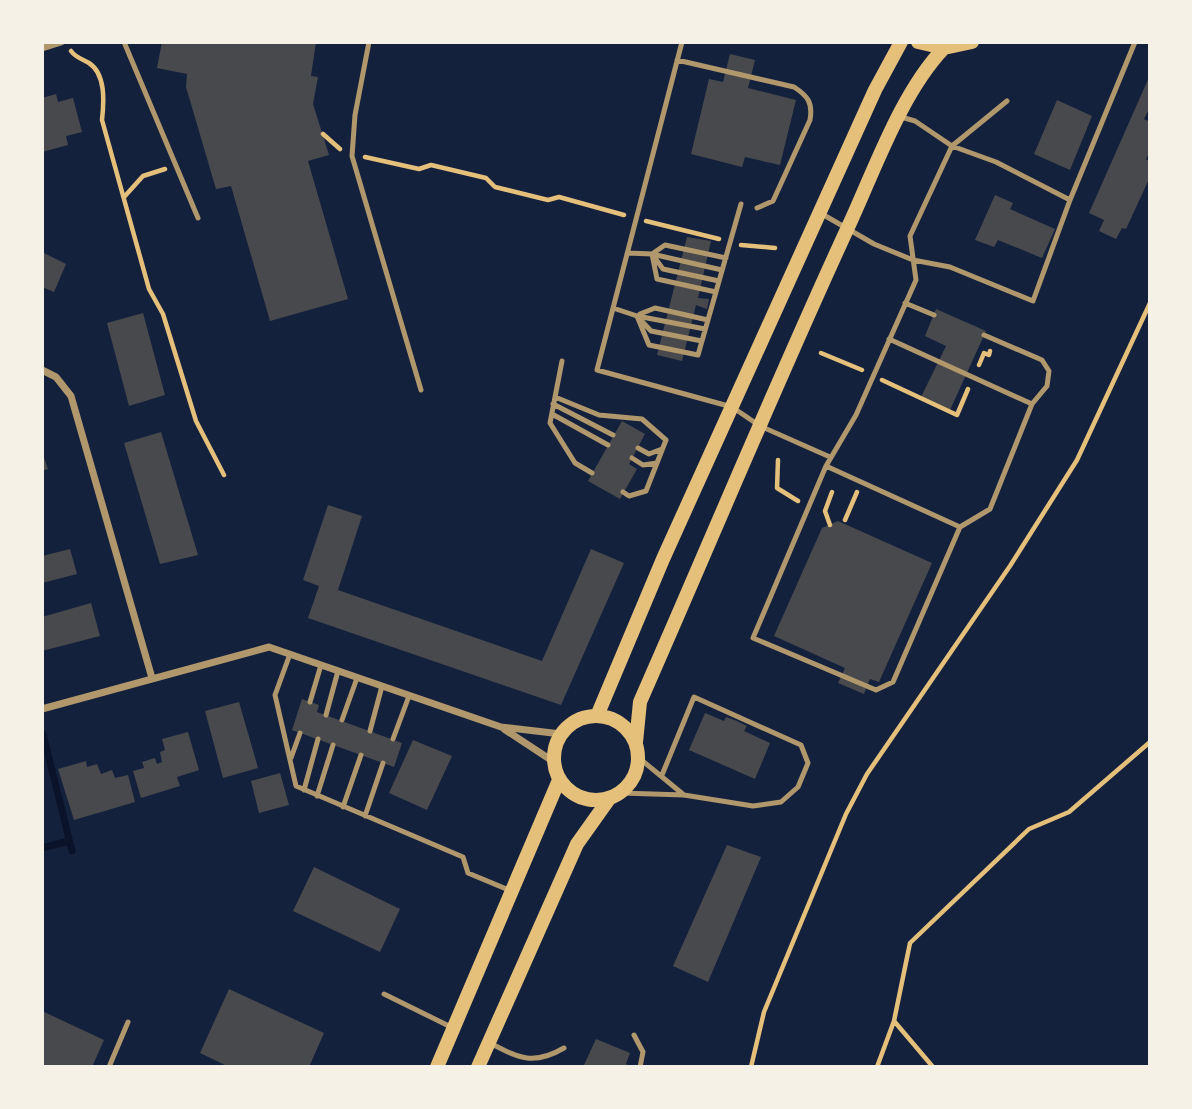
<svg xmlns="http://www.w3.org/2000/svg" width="1192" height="1109" font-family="Ubuntu,sans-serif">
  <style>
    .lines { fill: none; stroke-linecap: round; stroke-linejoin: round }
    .stream { stroke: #0b132b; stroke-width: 7 }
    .building { fill: #48494c }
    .path { stroke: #e5c07b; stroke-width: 4.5 }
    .service { stroke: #b1986c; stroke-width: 5 }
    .minor { stroke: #b1986c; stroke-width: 7 }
    .secondary { stroke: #e5c07b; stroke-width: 14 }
  </style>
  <rect width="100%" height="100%" fill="#14213d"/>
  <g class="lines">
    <path class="stream" d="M43,734L72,851
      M42,848L69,841"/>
  </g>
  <path class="building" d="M162,42H316L311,76L318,77L313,104L329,155L308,161L348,299L270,321L231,186L216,189L186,87L187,74L157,68Z
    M730,54L755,60L748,88L796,100L780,165L745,157L742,167L691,154L709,79L723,82Z
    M1150,75V107L1144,119L1150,122V151L1146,159L1150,162V177L1126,229L1122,228L1116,239L1099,231L1104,220L1089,213Z
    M56,94L58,102L73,98L82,132L66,136L68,145L42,152V98Z
    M1057,100L1092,116L1070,170L1034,154Z
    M995,195L1013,203L1010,209L1055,229L1042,258L998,240L994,247L975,240Z
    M687,237L711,241L698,298L709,299L707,309L696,305L682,361L657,355Z
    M42,252L66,264L54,292L42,287Z
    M936,309L986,331L950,410L921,397L946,346L925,336Z
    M143,313L165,395L129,406L107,323Z
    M622,421L645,434L629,464L637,469L620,499L588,481Z
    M161,432L198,555L160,564L124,443Z
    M42,452L48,469L42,471Z
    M328,505L362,516L338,590L542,661L591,549L624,563L561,705L308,618L319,586L303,580Z
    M838,521L932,563L879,682L870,679L864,694L838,683L845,668L774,636L822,528Z
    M70,549L77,574L42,583V556Z
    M91,603L100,636L42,651V617Z
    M302,699L319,705L317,712L402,743L394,767L292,730Z
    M239,702L258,768L223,778L205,711Z
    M705,713L724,721L726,717L737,721L747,726L744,731L770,743L755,779L689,750Z
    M188,732L199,770L177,777L180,786L141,798L133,771L144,768L142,762L155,758L157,764L162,762L160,752L165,750L162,739Z
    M413,740L452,756L427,810L389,793Z
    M86,761L87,767L97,764L101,774L112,770L115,778L128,775L135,802L74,820L58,769Z
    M280,773L289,805L259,813L251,781Z
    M727,845L761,857L708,982L673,966Z
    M314,867L400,909L380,952L293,911Z
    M229,989L324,1033L309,1067H229L200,1053Z
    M42,1011L104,1040L92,1067H42Z
    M596,1039L630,1053L626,1064L632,1067H583Z"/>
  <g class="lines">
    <path class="path" d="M71,51C76,58 81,58 89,63C106,74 104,102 102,120L149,289L163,314L196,421L224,475
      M323,134L340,149
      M365,157L419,169L431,165L486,178L495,187L548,200L559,197L624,215
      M125,196L143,176L165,169
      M646,221L719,239
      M741,245L775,248
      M821,353L862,370
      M979,365L984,353L989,355L990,351
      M882,380L957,415L968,389
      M778,460L777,488L798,501
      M845,520L857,492
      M830,525L825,511L832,492
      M751,1067L764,1012L846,814L867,774L1010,566L1077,460L1150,303
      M877,1067L894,1021
      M933,1067L894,1021L910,943L1029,829L1069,812L1150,742"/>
    <path class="service" d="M124,42L198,218
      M369,42L355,115L352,156L421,390
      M682,42L597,370L732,407L760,426L830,457
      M677,60L794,87C808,96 813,103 810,120L773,201L757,208
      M901,117L915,121L952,146L996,162L1070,200
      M822,214L874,244L913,260L950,267L1033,301L1070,200L1135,42
      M628,253L652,254L657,279L716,292
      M652,254L665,245L726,258
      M719,281L663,269L652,254L722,270
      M905,303L934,315
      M613,308L637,316L649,345L698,355L741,204
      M640,314L655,308L708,320
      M984,335L1042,360L1049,371L1047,386L1032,404L990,509L960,527L893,682L876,690L753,638L826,466L856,415L916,280L910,236L952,146L1007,101
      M889,339L1032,404
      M702,341L651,331L637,316L705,329
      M562,361L550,423L575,463L592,473
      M555,397L599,415L642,419L666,440L646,491L629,496L623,492
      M553,404L613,435
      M552,414L608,445
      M638,448L649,454L662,449
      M632,458L643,465L657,463
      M826,466L960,527
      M290,654L275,695L296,786L463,857L468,873L511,891
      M310,702L321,665
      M326,715L338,671
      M342,720L357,678
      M370,731L382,686
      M393,739L409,696
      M291,758L300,733
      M639,758L684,795
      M304,790L318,739
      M621,793L684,795L753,806L781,802L798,787L808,763L801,745L694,697L662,775
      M317,796L333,745
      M343,807L361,755
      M365,816L383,763
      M384,994L451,1027
      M634,1035L643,1052L640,1067
      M490,1043C519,1058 533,1066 564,1048
      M109,1067L128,1022"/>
    <path class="minor" d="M42,48L61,42
      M42,370L56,377L71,396L152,678
      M42,709L269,647L501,727L561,734
      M504,729L554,762"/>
    <path class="secondary" d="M918,42L944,48L972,42
      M554 758a42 42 0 1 1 84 0a42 42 0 1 1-84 0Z
      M597,716L663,559L875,90L901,42
      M636,742L640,702C710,543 776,383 849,225C875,169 901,93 944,48
      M437,1067L559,780
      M478,1067L577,844L609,799"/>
  </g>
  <rect width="1192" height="1109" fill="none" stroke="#f6f1e7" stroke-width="88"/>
</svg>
